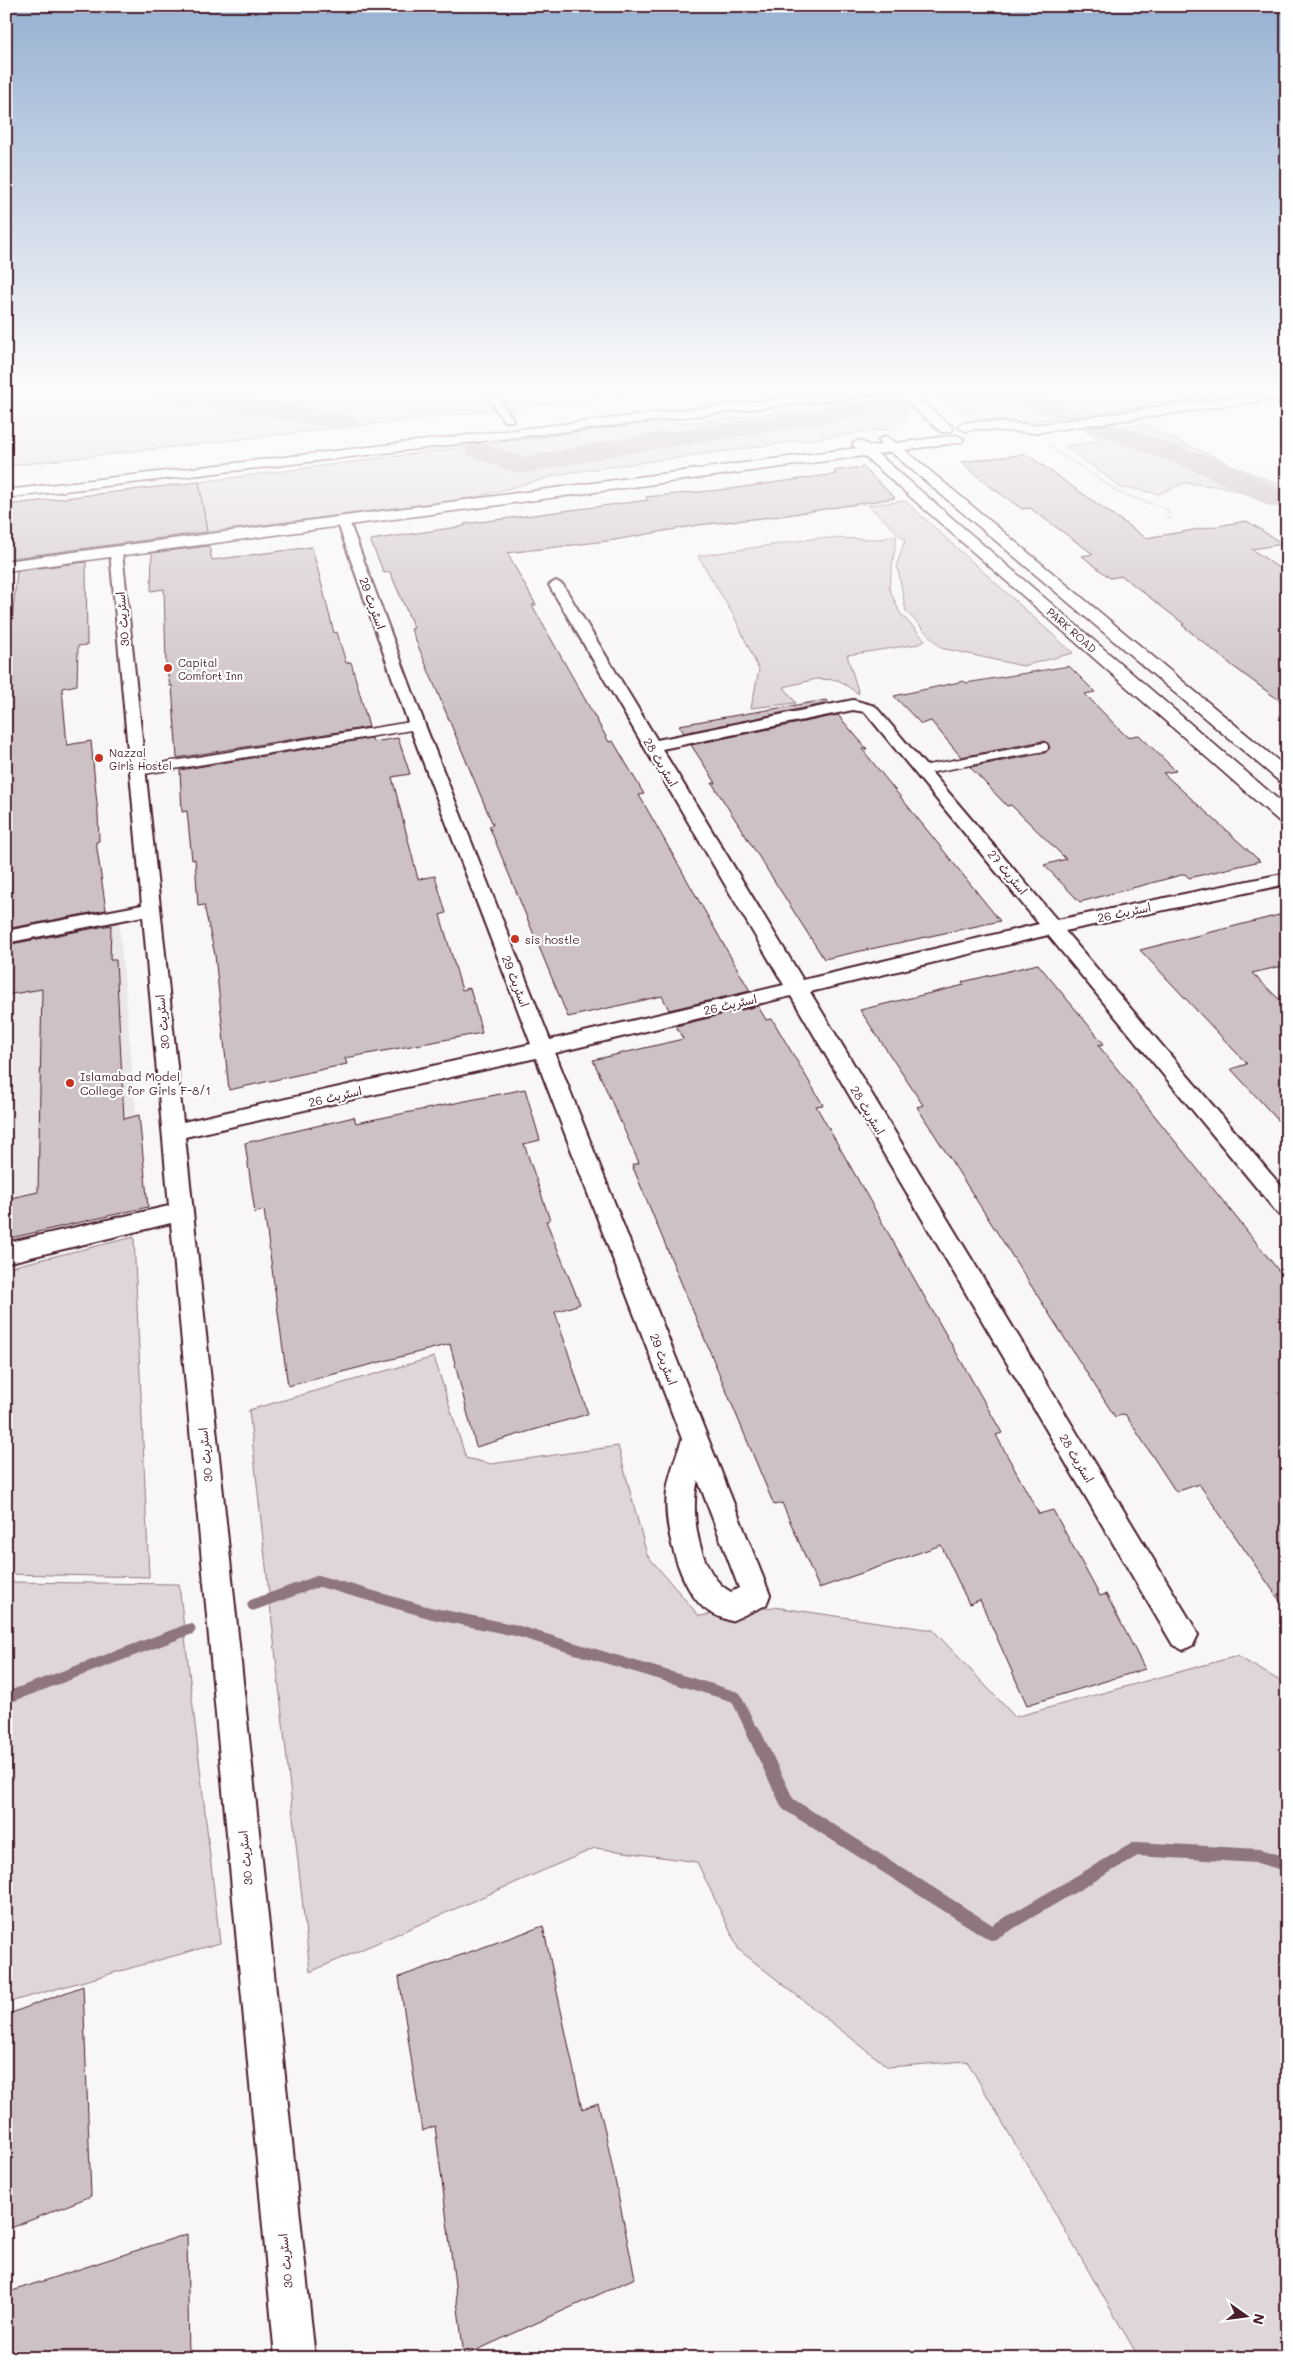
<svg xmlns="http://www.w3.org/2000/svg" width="1293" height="2364" font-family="Mali,'Playpen Sans Arabic',sans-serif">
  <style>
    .built { fill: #ebe6e8 }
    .green { fill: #ded6d9; stroke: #947a82 }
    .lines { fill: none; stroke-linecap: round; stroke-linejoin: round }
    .stream-far1 { stroke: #8f747b; stroke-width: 11 }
    .stream { stroke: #8f747b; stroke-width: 14 }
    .river { fill: #bdadb0; fill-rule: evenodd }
    .building { fill: #cdc1c4; stroke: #4a1f2b }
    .lane-casing { stroke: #4a1f2b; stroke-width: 11 }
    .street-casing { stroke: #4a1f2b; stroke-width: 4 }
    .secondary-casing { stroke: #4a1f2b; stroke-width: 3 }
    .primary-casing { stroke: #4a1f2b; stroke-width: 3 }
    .path { stroke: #4a1f2b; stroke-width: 2; stroke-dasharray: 0.5 2; stroke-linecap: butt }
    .lane { stroke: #fff; stroke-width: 8 }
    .street { fill: #fff; fill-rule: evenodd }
    .secondary { fill: #fff; fill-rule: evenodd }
    .primary { fill: #fff; fill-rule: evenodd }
    .poi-dot { fill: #c8321e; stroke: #fff; stroke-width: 2 }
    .labels { text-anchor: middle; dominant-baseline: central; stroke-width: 4.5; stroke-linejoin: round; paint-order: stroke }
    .far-street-label { font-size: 11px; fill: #4a1f2b; stroke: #fff }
    .far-poi-label { font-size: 11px; fill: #4a1f2b; stroke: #fff; text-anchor: start }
    .street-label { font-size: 12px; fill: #4a1f2b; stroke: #fff }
    .poi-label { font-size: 12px; fill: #4a1f2b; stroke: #fff; text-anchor: start }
  </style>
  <rect width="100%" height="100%" fill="#f8f6f7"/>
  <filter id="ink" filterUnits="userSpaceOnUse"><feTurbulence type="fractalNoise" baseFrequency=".02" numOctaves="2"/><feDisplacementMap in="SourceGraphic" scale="10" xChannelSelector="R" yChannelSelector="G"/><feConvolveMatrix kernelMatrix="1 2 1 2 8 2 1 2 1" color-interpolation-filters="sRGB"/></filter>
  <g filter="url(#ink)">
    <path class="built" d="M119,919L144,1208L6,1242V941Z"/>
    <path class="green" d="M6,388H689L6,466Z
      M977,388H1287L1027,422L975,419L935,393Z
      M893,399L908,413L893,428L566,473L473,498L207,532L199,482L640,424L710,421Z
      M1143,425L1238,468L1287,488V507L1224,487L1185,483L1159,494L1130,488L1123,489L1065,446L1101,441L1084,429Z
      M905,501L1073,653L1023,666L941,648L906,611L897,564L905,540L868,505Z
      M897,534L889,588L900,613L925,640L919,644L847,655L859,694L838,680L816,679L784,687L796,703L751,708L759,670L735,618L698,556L818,538L882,539Z
      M134,1237L149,1577L6,1574V1268Z
      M434,1357L466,1458L491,1464L618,1446L647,1555L699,1616L774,1607L933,1630L1015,1717L1237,1656L1287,1685V2358H1139L967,2061L888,2067L739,1950L697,1862L595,1848L310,1972L249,1410Z
      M6,1582L179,1584L220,1943L6,2003Z"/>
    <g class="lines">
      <path class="stream-far1" d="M253,1605L319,1581L431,1613L514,1630L736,1697L753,1733
        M6,1698L190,1629"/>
      <path class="stream" d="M753,1731L788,1804L992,1933L1136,1849L1258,1856L1287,1864"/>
      <path class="river" d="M144,388H189L206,393L345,414L354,417L358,422L354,427L345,430L202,407L183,402L172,404L163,402L155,395L147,393Z
        M949,390L1029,393L1083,413L1087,418L1083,423L1074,426L1065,423L1025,407L940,402L937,397L940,392Z
        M895,398L904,401L908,406L904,411L624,454L521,474L469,456L465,450L469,444L478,442L523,457L624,438Z
        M1098,418L1221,461L1287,492V509L1269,506L1201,473L1089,431L1085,426L1089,421Z"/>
    </g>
    <path class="building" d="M1026,454L1146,538L1247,521L1283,544L1252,549L1287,574V706L1234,667L1182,625L1184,624L1122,576L1110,578L1082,556L1093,554L1030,508L1022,509L987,484L961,462Z
      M863,467L895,498L781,516L698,525L615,540L507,553L536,605H532L609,742L613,741L644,794L639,795L750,991L669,1010L662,996L568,1017L489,826L493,825L411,629L414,628L390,572L384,573L370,540L465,526L464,524L648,500L646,497L729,489L836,474L834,471Z
      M199,482L207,532L6,559V505Z
      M209,546L212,560L312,547L334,633L337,632L346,663L351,662L369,727L177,758L172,685L170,686L166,665L164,589L151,591L152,553Z
      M86,562L87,645L78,646L77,685L62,688L67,745L91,741L98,814L99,841L96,842L106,910L6,929V712L11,631L17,571Z
      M1069,666L1095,692L1085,694L1127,737L1139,735L1176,771L1163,773L1260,861L1189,878L1185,874L1080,902L1044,865L1066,859L1011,805L1007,806L970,767L1045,753L1050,748L1048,743L1043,741L961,757L931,721L921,724L894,696L964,681L966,683Z
      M826,700L829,703L684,733L679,725Z
      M838,715L867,749H862L1000,921L824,959L712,783H716L691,745Z
      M372,738L373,742L398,738L410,774L392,777L418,879L435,876L446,913L440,915L462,990L470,988L482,1033L345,1058L347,1064L229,1090L215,955L204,905L198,906L195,859L192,860L187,811L182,812L180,770Z
      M1287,913V965L1252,973L1287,1007V1130L1231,1069L1247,1064L1140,950Z
      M111,925L110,960H116L124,1119L139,1115L148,1207L6,1239V1199L38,1192L42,989L6,995V945Z
      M1038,964L1104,1044L1098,1045L1287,1281V1611L1199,1484L1176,1492L1125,1414L1115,1417L917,1107L923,1105L860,1010L964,985L962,982Z
      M758,1006L766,1020L772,1019L823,1105L816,1106L1002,1433L996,1435L1039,1514L1053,1510L1100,1596L1106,1594L1145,1669L1027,1705L980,1600L969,1604L941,1545L819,1588L782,1503L774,1505L632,1165L639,1163L593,1060L683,1039L676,1026Z
      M525,1089L540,1140L524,1144L550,1220L546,1221L580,1304L555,1312L588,1414L476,1447L450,1344L288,1386L264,1210L255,1213L245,1143L354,1117L356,1123Z
      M543,1926L582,2109L598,2103L605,2131L635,2278L464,2356L435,2126L422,2131L399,1977Z
      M83,1986L91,2196L6,2230V2015Z
      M187,2234L189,2358H6V2293Z"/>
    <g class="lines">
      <g class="lane-casing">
        <path id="lane" d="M923,770L1044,747
          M137,771L417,725"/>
      </g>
      <g class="street-casing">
        <path id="street" d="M482,388H492L513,419L512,421H504Z
          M1271,392L1287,399V407L1267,397V393Z
          M343,517L349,521L425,725L550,1040L784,985L549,585L556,581L563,585L657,740L853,700L875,706L1057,920L1287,873V884L1065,931L1287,1193V1218L1279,1215L1048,935L810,992L1193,1625L1198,1635L1193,1645L1183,1650L1173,1645L791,996L555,1053L770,1595L766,1605L731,1621C722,1618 711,1614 704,1608C678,1585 663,1524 667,1491C669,1474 677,1455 682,1439L536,1058L185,1137L315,2358H275L171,1223L6,1263V1243L169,1206L143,916L6,943V931L142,905L110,552L116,548L122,552L183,1122L531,1044L409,725L337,521ZM853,710L865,712L1039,924L803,980L662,749ZM698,1480L739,1588L731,1592C699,1575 689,1512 698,1480Z"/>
      </g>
      <g class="secondary-casing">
        <path id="secondary" d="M891,388H904L951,426L953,429L951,432H941Z
          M1287,389V397L1034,433L976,429L965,431L958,427L960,424L976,421L1034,425Z
          M957,435L964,439L962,442L905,450L1287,768V784L1280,782L891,452L878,454L1287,807V824L1280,822L864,456L6,571V561L856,448L852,444L859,440L870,446L882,445L878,440L885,436L897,443Z"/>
      </g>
      <g class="primary-casing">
        <path id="primary" d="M867,388H903L897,392L6,498V490Z"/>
      </g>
      <path class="path" d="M1049,446L1120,493L1167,509L1171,518L1164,519"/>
      <use href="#lane" class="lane"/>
      <use href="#street" class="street"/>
      <use href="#secondary" class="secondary"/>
      <use href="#primary" class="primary"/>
    </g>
  </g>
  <linearGradient id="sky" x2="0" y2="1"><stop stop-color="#97b1d2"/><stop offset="0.54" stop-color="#fcfbfb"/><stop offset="1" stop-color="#fcfbfb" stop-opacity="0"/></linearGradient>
  <rect width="1293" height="719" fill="url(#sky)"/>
  <g class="poi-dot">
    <circle cx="168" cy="668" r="5"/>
    <circle cx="99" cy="758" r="5"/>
    <circle cx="515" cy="939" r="5"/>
    <circle cx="70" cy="1083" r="5"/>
  </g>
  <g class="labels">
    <g class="far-street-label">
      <text transform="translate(1072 630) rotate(41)">PARK ROAD</text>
    </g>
    <g class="far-poi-label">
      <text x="178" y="662">Capital<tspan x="178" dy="13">Comfort Inn</tspan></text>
      <text x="109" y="752">Nazzal<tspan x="109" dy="13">Girls Hostel</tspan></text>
    </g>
    <g class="street-label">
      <text transform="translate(373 603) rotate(70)">اسٹریٹ 29</text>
      <text transform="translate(122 619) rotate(-95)">اسٹریٹ 30</text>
      <text transform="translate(661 762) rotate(59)">اسٹریٹ 28</text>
      <text transform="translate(1008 872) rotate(50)">اسٹریٹ 27</text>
      <text transform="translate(1124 912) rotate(-12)">اسٹریٹ 26</text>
      <text transform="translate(516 981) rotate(69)">اسٹریٹ 29</text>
      <text transform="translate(730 1004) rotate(-13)">اسٹریٹ 26</text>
      <text transform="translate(162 1022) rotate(-96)">اسٹریٹ 30</text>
      <text transform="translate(335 1096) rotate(-13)">اسٹریٹ 26</text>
      <text transform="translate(868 1110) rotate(59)">اسٹریٹ 28</text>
      <text transform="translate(664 1359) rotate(69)">اسٹریٹ 29</text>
      <text transform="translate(205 1455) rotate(-96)">اسٹریٹ 30</text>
      <text transform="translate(1077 1458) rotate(59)">اسٹریٹ 28</text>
      <text transform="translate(245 1858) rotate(-96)">اسٹریٹ 30</text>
      <text transform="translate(285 2261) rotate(-96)">اسٹریٹ 30</text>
    </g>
    <g class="poi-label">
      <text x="525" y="939">sis hostle</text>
      <text x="80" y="1076">Islamabad Model<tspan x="80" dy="14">College for Girls F-8/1</tspan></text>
    </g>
  </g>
  <rect width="1293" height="2364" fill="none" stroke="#fff" stroke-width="25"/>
  <rect x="12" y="12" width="1268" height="2339" fill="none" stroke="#4a1f2b" stroke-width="2" filter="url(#ink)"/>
  <g transform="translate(1246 2316) rotate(104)" stroke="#ffffff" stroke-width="4" paint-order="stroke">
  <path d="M0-4L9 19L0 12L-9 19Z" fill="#4a1f2b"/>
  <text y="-8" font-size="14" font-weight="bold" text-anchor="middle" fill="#4a1f2b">N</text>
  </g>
</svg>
